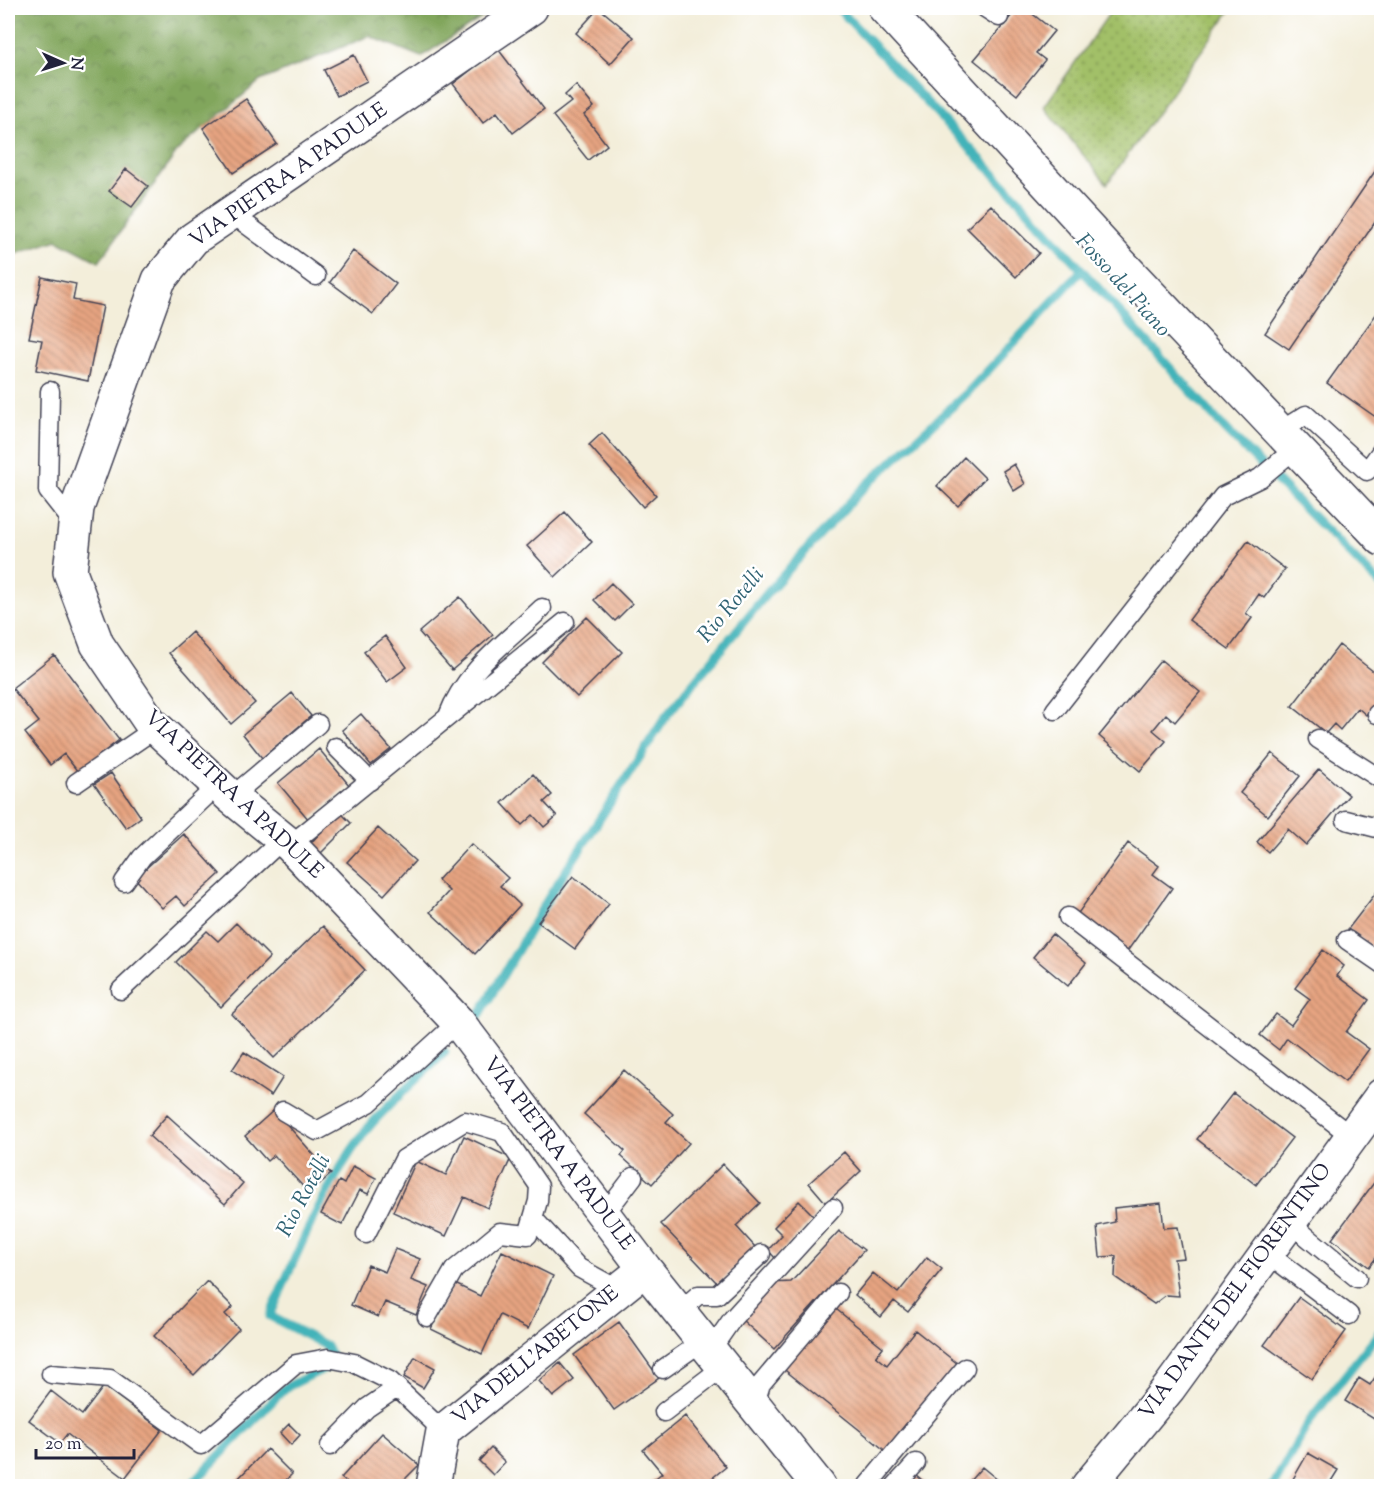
<svg xmlns="http://www.w3.org/2000/svg" width="1389" height="1494" font-family="'Sorts Mill Goudy',serif">
  <style>
    .grass { fill: url(#grass-dots); stroke: #627151; stroke-width: 1.5 }
    .forest { fill: url(#forest-crowns); stroke: #52644c; stroke-width: 1.5 }
    .lines { fill: none; stroke-linecap: round; stroke-linejoin: round }
    .stream { stroke: #42b3b9; stroke-width: 9 }
    .building { fill: url(#building-back-hatch) }
    .service-casing { stroke: #414153; stroke-width: 21 }
    .minor-casing { stroke: #414153; stroke-width: 36 }
    .tertiary-casing { stroke: #414153; stroke-width: 36 }
    .service { stroke: #fff; stroke-width: 18 }
    .minor { stroke: #fff; stroke-width: 33 }
    .tertiary { stroke: #fff; stroke-width: 33 }
    .labels { text-anchor: middle; dominant-baseline: central; stroke-width: 5; stroke-linejoin: round; paint-order: stroke }
    .street-label { font-size: 21px; fill: #22223b; stroke: #fff }
    .water-label { font-size: 22px; font-style: italic; fill: #306374; stroke: #fff }
  </style>
  <defs>
    <pattern id="grass-dots" width="8" height="8" patternUnits="userSpaceOnUse" patternTransform="scale(1.5)"><rect width="8" height="8" fill="#a2c067"/><path d="M2 2h.1M6 6h.1" fill="none" stroke="#849c56" stroke-width="1.8" stroke-linecap="round"/></pattern>
    <pattern id="forest-crowns" width="20" height="18" patternUnits="userSpaceOnUse" patternTransform="scale(1.5)"><rect width="20" height="18" fill="#81a65c"/><path d="M2 6a3 3 0 1 1 6 0M12 15a3 3 0 1 1 6 0" fill="none" stroke="#69874d"/></pattern>
    <pattern id="building-back-hatch" width="6" height="6" patternUnits="userSpaceOnUse" patternTransform="scale(1.5)"><rect width="6" height="6" fill="#e7a481"/><path d="M-1 5l2 2M0 0l6 6M5-1l2 2" fill="none" stroke="#bb856b"/></pattern>
  </defs>
  <rect width="100%" height="100%" fill="#fff"/>
  <filter id="ink" filterUnits="userSpaceOnUse"><feTurbulence type="fractalNoise" baseFrequency=".0167" numOctaves="2"/><feDisplacementMap in="SourceGraphic" scale="12" xChannelSelector="R" yChannelSelector="G"/><feConvolveMatrix kernelMatrix="1 2 1 2 8 2 1 2 1" color-interpolation-filters="sRGB"/></filter>
  <filter id="wash" filterUnits="userSpaceOnUse"><feTurbulence type="fractalNoise" baseFrequency=".008" numOctaves="4" result="noise"/><feDisplacementMap in="SourceGraphic" scale="24" xChannelSelector="R" yChannelSelector="G"/><feGaussianBlur stdDeviation="1.35" result="paint"/><feColorMatrix in="noise" values="0 0 0 0 0 0 0 0 0 0 0 0 0 0 0 0 0 1.4 0 .05"/><feComposite in="paint" operator="in"/></filter>
  <g filter="url(#wash)">
    <rect width="100%" height="100%" fill="#f3eeda"/>
    <path class="grass" d="M1113,8H1232L1107,184L1044,107Z"/>
    <path class="forest" d="M8,8H497L421,57L369,36L260,81L179,149L99,262L57,240L10,256L8,267Z"/>
    <g class="lines">
      <path class="stream" d="M838,8L1017,198L1226,430L1382,586
        M477,1019L549,897L667,715L769,591L861,490L967,393L1082,270
        M332,1356L325,1345L270,1316C297,1253 323,1188 364,1133C387,1104 419,1078 445,1052
        M190,1486L285,1388L331,1365
        M1273,1486L1310,1420L1382,1329"/>
    </g>
    <g id="blocks">
      <path class="building" d="M599,8L634,37L610,64L576,33Z
        M1018,8H1025L1054,31L1036,53L1045,60L1017,95L974,60Z
        M498,49L544,109L513,133L497,112L483,123L453,84Z
        M354,55L367,81L337,96L324,70Z
        M576,85L594,107L584,115L607,145L588,160L553,116L571,102L565,95Z
        M246,99L277,144L233,173L203,128Z
        M1382,161V212L1289,349L1265,333Z
        M126,169L148,186L132,207L109,191Z
        M991,205L1039,253L1016,277L967,228Z
        M353,251L396,284L373,314L330,282Z
        M42,277L76,284L73,300L103,306L88,381L36,370L42,340L29,338Z
        M1382,306V419L1380,420L1327,383Z
        M602,433L656,495L643,507L589,445Z
        M964,457L985,478L958,506L937,486Z
        M1014,464L1025,484L1014,491L1003,471Z
        M565,512L592,542L555,577L527,546Z
        M1248,541L1285,569L1264,598L1259,594L1246,613L1252,618L1229,649L1189,620Z
        M611,583L632,604L615,621L594,600Z
        M460,597L493,635L452,670L419,632Z
        M587,617L622,652L577,697L542,662Z
        M192,632L255,703L231,724L169,653Z
        M385,636L407,667L387,682L364,652Z
        M1339,645L1382,678V695L1366,715L1358,708L1340,730L1334,724L1326,733L1292,706Z
        M54,655L119,740L78,772L64,754L50,765L25,733L39,722L12,688Z
        M1161,660L1200,692L1175,722L1166,714L1153,730L1166,741L1140,771L1099,736Z
        M292,693L311,716L262,758L243,734Z
        M361,714L391,749L371,765L342,730Z
        M319,749L349,785L309,820L278,783Z
        M1272,753L1300,776L1268,816L1240,793Z
        M1319,769L1349,795L1306,845L1288,829L1268,852L1257,842Z
        M111,773L141,817L126,828L94,784Z
        M533,774L552,795L544,802L557,816L544,827L533,815L522,825L502,803Z
        M340,812L351,823L317,857L307,847Z
        M378,828L415,861L384,895L347,862Z
        M184,834L220,874L185,906L176,896L162,908L135,878Z
        M1128,843L1159,866L1153,874L1172,888L1126,953L1076,916Z
        M471,844L508,878L500,886L520,905L475,954L430,912L449,891L438,880Z
        M573,876L609,904L575,949L538,922Z
        M1382,885V955L1348,929Z
        M236,923L270,957L221,1007L176,962L207,931L218,941Z
        M323,926L365,970L274,1058L232,1014Z
        M1052,934L1086,963L1068,986L1033,957Z
        M1323,950L1344,966L1337,976L1369,1000L1346,1032L1369,1049L1345,1082L1287,1038L1279,1050L1260,1035L1276,1014L1291,1025L1310,999L1295,988Z
        M244,1052L283,1077L271,1096L232,1070Z
        M624,1070L673,1114L666,1122L689,1143L652,1184L621,1156L625,1151L584,1114Z
        M1233,1093L1292,1138L1256,1185L1197,1139Z
        M274,1110L331,1174L309,1193L274,1155L267,1161L245,1136Z
        M167,1115L243,1183L225,1204L149,1136Z
        M464,1136L511,1158L488,1208L464,1197L446,1236L393,1212L416,1161L446,1175Z
        M844,1152L861,1171L826,1203L809,1183Z
        M723,1164L760,1203L736,1226L756,1248L718,1284L661,1224Z
        M353,1166L376,1178L368,1194L360,1190L342,1225L321,1214L339,1181L344,1184Z
        M1382,1172V1250L1369,1267L1332,1239Z
        M799,1201L815,1217L775,1258L768,1250L782,1235L774,1227Z
        M1161,1203L1164,1228L1178,1227L1184,1258L1174,1259L1179,1296L1166,1295L1154,1304L1115,1277L1116,1256L1100,1257L1097,1226L1115,1222L1114,1208Z
        M839,1231L864,1250L774,1349L741,1319L771,1283L791,1282Z
        M395,1249L420,1259L411,1280L428,1287L416,1315L385,1302L378,1317L351,1305L368,1265L385,1272Z
        M502,1251L553,1276L528,1329L500,1315L482,1354L431,1329L453,1283L480,1296Z
        M927,1257L942,1269L908,1312L894,1301L881,1317L855,1295L873,1273L898,1293Z
        M207,1281L233,1307L225,1314L239,1329L194,1375L154,1336Z
        M1299,1297L1346,1331L1312,1379L1264,1345Z
        M831,1305L883,1347L876,1356L887,1365L915,1330L958,1364L887,1452L781,1367Z
        M619,1322L659,1378L614,1410L574,1355Z
        M415,1357L435,1368L423,1388L404,1377Z
        M560,1363L574,1380L553,1397L539,1381Z
        M1382,1367V1424L1345,1401L1359,1378L1370,1385Z
        M104,1386L162,1430L125,1478L67,1434L60,1443L29,1420L51,1391L82,1415Z
        M685,1416L726,1467L702,1486H646L662,1473L643,1450Z
        M289,1424L300,1435L291,1445L280,1433Z
        M382,1433L419,1465L398,1486H351L341,1478Z
        M491,1448L505,1462L493,1475L479,1461Z
        M267,1449L292,1474L280,1486H231Z
        M1308,1453L1338,1470L1328,1486H1289Z
        M982,1467L1005,1486H972L968,1483Z
        M916,1475L929,1486H906Z"/>
    </g>
  </g>
  <g filter="url(#ink)">
    <use href="#blocks" fill-opacity="0" stroke="#414153" stroke-width="1.5"/>
    <g class="lines">
      <g class="service-casing">
        <path id="service" d="M985,8L999,17
          M231,213L316,276
          M50,391L48,491L75,525
          M1280,431L1306,415L1367,471L1382,450
          M1055,710L1223,496L1260,478L1296,448
          M1377,714L1382,715
          M448,716C465,670 508,641 542,608
          M1318,739L1382,780
          M336,747L370,781
          M76,783L156,728
          M231,797L318,724
          M1346,820L1377,828L1382,822
          M290,845L565,622
          M124,882L142,857L218,785
          M1068,917L1351,1136
          M1347,940L1382,964
          M121,990L283,839
          M283,1111L317,1131L369,1103L458,1022
          M604,1215L633,1177
          M533,1218L579,1268L619,1290
          M1289,1222L1357,1278
          M366,1234L404,1159L465,1121L502,1132L539,1186L538,1201L528,1235L500,1232L454,1270L427,1317
          M1267,1253L1349,1315
          M679,1312L698,1295H717L761,1254
          M710,1351L733,1318L833,1208
          M663,1369L703,1341
          M51,1374L110,1379L201,1445L296,1364L328,1358L354,1363L390,1381L443,1431
          M754,1406L761,1384L838,1293
          M664,1412L723,1367
          M330,1446L367,1408L398,1387
          M867,1486L965,1368
          M895,1486L916,1463"/>
      </g>
      <g class="minor-casing">
        <path id="minor" d="M531,8L193,239L159,280L77,508L70,572L97,644L150,722L231,797L290,845L458,1022L645,1269L819,1486
          M433,1486L443,1431L645,1269
          M1088,1486L1169,1388L1382,1095"/>
      </g>
      <g class="tertiary-casing">
        <path id="tertiary" d="M885,8L1121,264L1382,539"/>
      </g>
      <use href="#service" class="service"/>
      <use href="#minor" class="minor"/>
      <use href="#tertiary" class="tertiary"/>
    </g>
  </g>
  <g class="labels">
    <g class="street-label">
      <text transform="translate(289 176) rotate(-35)">VIA PIETRA A PADULE</text>
      <text transform="translate(233 795) rotate(43)">VIA PIETRA A PADULE</text>
      <text transform="translate(558 1154) rotate(53)">VIA PIETRA A PADULE</text>
      <text transform="translate(1236 1292) rotate(-54)">VIA DANTE DEL FIORENTINO</text>
      <text transform="translate(536 1356) rotate(-39)">VIA DELL'ABETONE</text>
    </g>
    <g class="water-label">
      <text transform="translate(1122 286) rotate(48)">Fosso del Piano</text>
      <text transform="translate(732 606) rotate(-50)">Rio Rotelli</text>
      <text transform="translate(305 1196) rotate(-62)">Rio Rotelli</text>
    </g>
  </g>
  <rect width="1389" height="1494" fill="none" stroke="#fff" stroke-width="30"/>
  <g transform="translate(63 63) rotate(93)" stroke="#ffffff" stroke-width="4.5" paint-order="stroke">
  <path d="M0-4.5L10 22L0 15L-10 22Z" fill="#22223b"/>
  <text y="-9" font-size="16" font-weight="bold" text-anchor="middle" fill="#22223b">N</text>
  </g>
  <path d="M36 1449v9h98v-9" fill="none" stroke="#22223b" stroke-width="3"/>
  <text x="45" y="1449" font-size="18" fill="#22223b" stroke="#ffffff" stroke-width="4.5" paint-order="stroke">20 m</text>
</svg>
